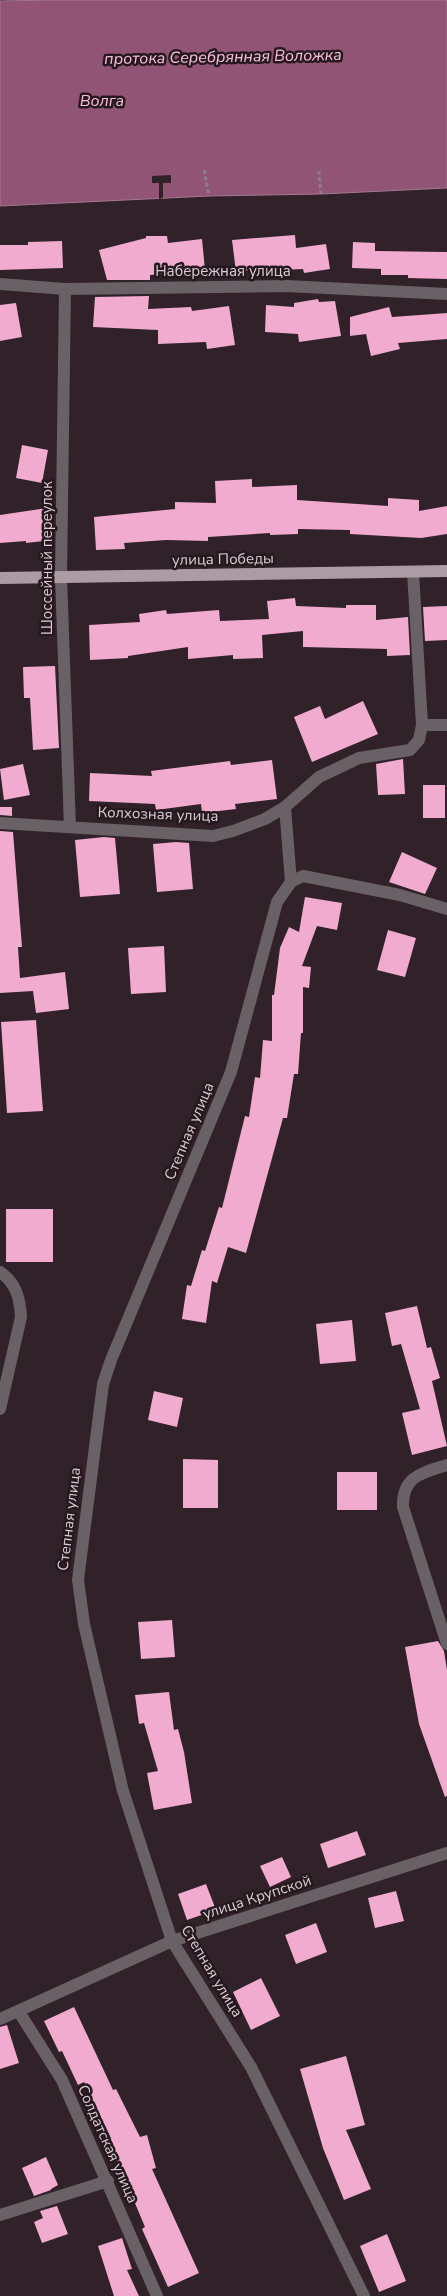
<svg xmlns="http://www.w3.org/2000/svg" width="447" height="2296" font-family="'Nunito Sans',sans-serif">
  <style>
    .water { fill: #915474; stroke: #a67990 }
    .pier { fill: #312129 }
    .building { fill: #f1abce }
    .lines { fill: none; stroke-linecap: round; stroke-linejoin: round }
    .path { stroke: #8c7f85; stroke-width: 3; stroke-dasharray: 4 2.5; stroke-linecap: butt }
    .minor { stroke: #696165; stroke-width: 12 }
    .major { stroke: #ac9ba3; stroke-width: 12 }
    .labels { text-anchor: middle; dominant-baseline: central; stroke-width: 5; stroke-linejoin: round; paint-order: stroke }
    .street-label { font-size: 15px; fill: #d8ced3; stroke: #27181f }
    .water-label { font-size: 16px; font-style: italic; fill: #fac1dd; stroke: #27181f }
  </style>
  <rect width="100%" height="100%" fill="#312129"/>
  <path class="water" d="M51,0H447V188L321,194L209,196L0,206V1Z"/>
  <path class="pier" d="M171,175V183H163V198L159,199V183H152V176Z"/>
  <path class="building" d="M295,235L296,248L326,244L330,269L304,273L303,269L278,270V267L236,272L232,240Z
    M146,236H167L168,243L202,239L205,270L150,275V280H107L99,250L146,238Z
    M62,241L63,268L0,270V245H28V242Z
    M353,242L375,243V251L447,252V279L408,278V275H381V269L352,268Z
    M149,296L148,309L191,307L192,311L229,306L235,345L207,349L206,342L158,344V330L93,327L95,297Z
    M318,299L319,302L335,301L341,336L299,342L298,334L265,332L266,305L294,307V303Z
    M16,303L22,337L0,341V305Z
    M389,307L392,317L447,313V339L398,343L400,349L371,356L366,334L350,336V317Z
    M22,445L48,450L42,483L16,478Z
    M252,479V487L297,485V500L388,506V498L419,500V511L447,506V534L421,538L350,534V530L298,529V534L270,535V533L208,537V541L166,540L124,543L125,549L96,550L94,517L175,509V502L216,503L215,481Z
    M47,508L52,540L26,543V541L0,543V515Z
    M295,598L296,606L346,608V605H376V620L408,617L410,655L387,656V649L303,647V631L262,635L263,658L233,659V655L188,659V647L128,656V658L90,660L89,625L140,622L139,614L166,610L167,614L219,610L220,621L269,619L267,601Z
    M447,606V640L425,641L423,607Z
    M55,666L59,748L33,750L30,698H24L23,667Z
    M363,701L378,734L312,762L294,717L320,706L325,719Z
    M403,759L405,794L378,795L376,764Z
    M272,760L277,799L235,804L236,809L202,813L201,804L156,810L155,804L89,801L90,773L152,776L151,771L230,761L231,765Z
    M23,764L30,795L4,800L0,769Z
    M423,785H445V818H423Z
    M0,807H12V816L0,815Z
    M0,831L13,832L22,947H18L20,978L65,972L69,1009L36,1013L33,991L0,993Z
    M104,837L115,838L120,894L80,897L75,840Z
    M176,842L189,843L193,889L157,892L153,844Z
    M402,852L437,868L425,894L389,882Z
    M305,897L342,903L337,930L317,926L302,966L311,967L309,988L303,987V1033H301L298,1074H294L287,1118H283L246,1253L228,1247L217,1283L212,1281L206,1323L182,1319L187,1285L191,1286L202,1250L205,1251L219,1207L222,1208L245,1116L249,1117L255,1077L260,1078L263,1040L272,1041V995H274L280,948L289,927L299,932Z
    M388,930L416,938L405,977L377,970Z
    M164,946L166,992L131,994L128,948Z
    M36,1020L43,1111L7,1113L1,1022Z
    M6,1209H53V1262H6Z
    M417,1306L427,1348L431,1347L440,1378L432,1381L447,1446L412,1455L402,1413L420,1409L401,1344L392,1346L385,1313Z
    M352,1320L356,1361L320,1364L316,1324Z
    M154,1391L183,1398L177,1427L148,1420Z
    M183,1459L218,1460V1508H183Z
    M337,1472H377V1510H337Z
    M172,1620L175,1657L141,1659L138,1622Z
    M438,1641L444,1651L447,1670V1796L445,1797L419,1724L405,1647Z
    M169,1692L174,1730L178,1729L184,1752L192,1803L154,1810L147,1773L158,1771L144,1723L139,1724L135,1695Z
    M357,1831L366,1855L328,1868L320,1844Z
    M282,1857L291,1877L270,1887L260,1866Z
    M206,1884L216,1910L187,1920L178,1894Z
    M396,1891L404,1921L375,1928L368,1898Z
    M316,1923L327,1952L296,1964L285,1935Z
    M261,1978L280,2016L251,2030L233,1992Z
    M74,2007L113,2090L116,2089L140,2137L147,2135L156,2168L152,2169L199,2273L168,2287L142,2229L145,2227L124,2177H122L110,2136L84,2082L78,2085L62,2051L59,2052L44,2021Z
    M7,2025L19,2063L0,2069V2027Z
    M346,2056L365,2125L346,2130L371,2189L344,2200L323,2148L300,2069Z
    M46,2157L58,2185L51,2189V2190L34,2196L22,2168Z
    M57,2206L68,2234L42,2243L34,2222L43,2218L40,2211Z
    M387,2234L406,2281L379,2292L360,2246Z
    M122,2238L132,2269L127,2270L139,2296H114L98,2246Z"/>
  <g class="lines">
    <path class="path" d="M204,170L209,196
      M319,171L321,194"/>
    <path class="minor" d="M0,284L65,289L286,286L447,294
      M65,289L61,577L70,827
      M422,725H447
      M285,807L291,882
      M0,823L213,836L233,831L265,819L285,807L319,777L359,758L410,750L419,740L422,725L413,572
      M0,1272C16,1283 20,1298 21,1317L0,1409
      M447,1465C422,1473 402,1476 403,1507L447,1644
      M19,2012L62,2080L157,2296
      M0,2019L172,1941L447,1853
      M0,2215L108,2181
      M364,2296L251,2067L172,1941L123,1791L84,1624L78,1580L103,1384L111,1360L231,1072L277,902L291,882L303,876L400,895L447,909"/>
    <path class="major" d="M0,578L447,571"/>
  </g>
  <g class="labels">
    <g class="street-label">
      <text x="223" y="271">Набережная улица</text>
      <text transform="translate(47 558) rotate(-90)">Шоссейный переулок</text>
      <text transform="translate(223 559) rotate(-1)">улица Победы</text>
      <text transform="translate(158 814) rotate(2)">Колхозная улица</text>
      <text transform="translate(189 1131) rotate(-67)">Степная улица</text>
      <text transform="translate(69 1519) rotate(-83)">Степная улица</text>
      <text transform="translate(257 1897) rotate(-18)">улица Крупской</text>
      <text transform="translate(212 1971) rotate(59)">Степная улица</text>
      <text transform="translate(108 2144) rotate(66)">Солдатская улица</text>
    </g>
    <g class="water-label">
      <text transform="translate(223 57) rotate(-1)">протока Серебрянная Воложка</text>
      <text x="102" y="101">Волга</text>
    </g>
  </g>
</svg>
